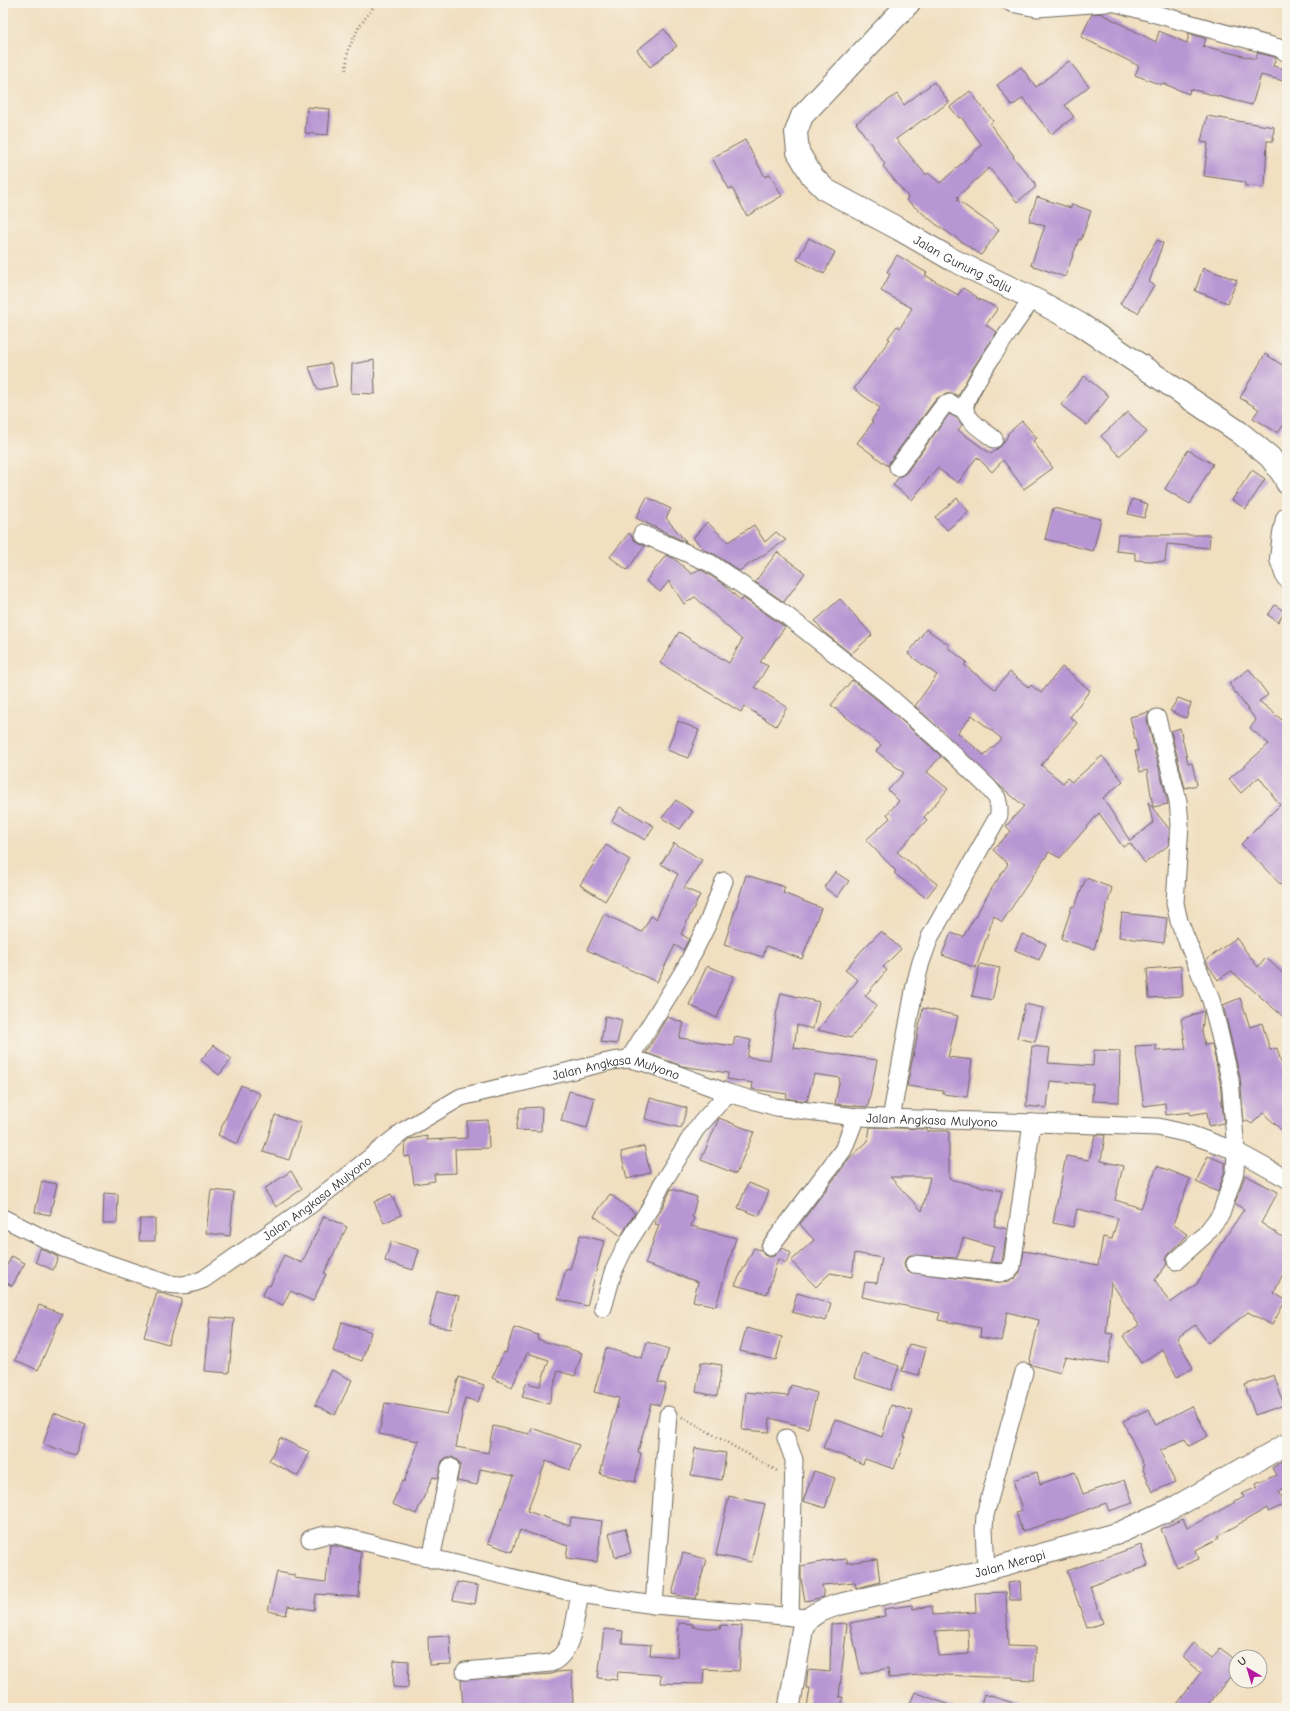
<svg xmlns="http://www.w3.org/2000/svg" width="1290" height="1711" font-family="'Comic Neue',sans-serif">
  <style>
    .building { fill: #b895d3; fill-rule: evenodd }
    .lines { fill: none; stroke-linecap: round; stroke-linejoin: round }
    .minor-casing { stroke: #706a5f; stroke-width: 19 }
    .tertiary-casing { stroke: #706a5f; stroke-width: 23 }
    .primary-casing { stroke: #706a5f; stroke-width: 24 }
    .path { stroke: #706a5f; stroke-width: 2.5; stroke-dasharray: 1 3; stroke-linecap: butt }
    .minor { stroke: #fff; stroke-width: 17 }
    .tertiary { stroke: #fff; stroke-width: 21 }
    .primary { stroke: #fff; stroke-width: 22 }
    .labels { text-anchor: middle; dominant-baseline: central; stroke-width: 4; stroke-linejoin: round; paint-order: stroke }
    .street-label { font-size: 13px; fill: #2b2b2b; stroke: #f7f3e8 }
  </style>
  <rect width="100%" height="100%" fill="#f7f3e8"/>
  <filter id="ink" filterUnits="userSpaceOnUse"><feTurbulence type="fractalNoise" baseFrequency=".025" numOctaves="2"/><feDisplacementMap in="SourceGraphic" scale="8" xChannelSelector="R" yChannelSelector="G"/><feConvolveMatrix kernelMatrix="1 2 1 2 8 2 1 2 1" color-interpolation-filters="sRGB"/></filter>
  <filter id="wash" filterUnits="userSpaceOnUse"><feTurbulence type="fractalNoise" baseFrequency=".012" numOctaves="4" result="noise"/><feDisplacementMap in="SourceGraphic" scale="16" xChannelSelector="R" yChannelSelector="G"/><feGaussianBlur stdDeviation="0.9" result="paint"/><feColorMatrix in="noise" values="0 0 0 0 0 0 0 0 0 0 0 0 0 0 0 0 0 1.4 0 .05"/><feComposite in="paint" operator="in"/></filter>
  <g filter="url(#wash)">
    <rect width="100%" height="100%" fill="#f1dfc0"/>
    <g id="blocks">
      <path class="building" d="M1100,13L1156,42L1159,31L1187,43L1189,33L1206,39L1203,46L1255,59L1258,53L1275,57L1276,58L1273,66L1287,70V82L1261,75L1252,105L1190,89L1189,94L1162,83L1161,85L1135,75L1139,66L1081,37L1092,14Z
        M664,29L677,46L650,67L637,50Z
        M1069,61L1089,86L1065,105L1074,117L1051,134L1023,98L1012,106L997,85L1021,67L1036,87Z
        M934,82L949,102L925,120L924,119L896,139L926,175L928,173L940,183L982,145L961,117L959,118L950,107L970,91L993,121L990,124L1014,156L1013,157L1035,183V188L1017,202L989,168L957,197L959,198L957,200L999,230L981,255L937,225L906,200L908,197L883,166L885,164L856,123L897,94L904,105Z
        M307,107L330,109L328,135L305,133Z
        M1207,116L1274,127L1273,141H1267L1265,187L1245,186V182L1204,176L1208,143L1201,142Z
        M745,140L765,177L770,174L782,196L747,216L732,188L729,189L712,158Z
        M1037,197L1071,208L1072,204L1091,211L1081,240L1079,239L1065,277L1031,265L1045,226L1029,221Z
        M809,238L835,252L824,274L797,260Z
        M1157,240L1163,243L1149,282L1154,285L1138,313L1120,304Z
        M897,255L927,273L925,275L958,295L963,288L977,297L976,298L998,308L986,325L997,332L973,368L958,396L952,393H947L936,399L890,461L888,466L857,443L873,422L871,421L880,408L854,389L890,339L888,338L897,326L900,328L912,308L881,291L890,274L887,272Z
        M1203,268L1237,280L1228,303L1195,291Z
        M1265,354L1287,368V420L1278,433L1253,418L1259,409L1240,398Z
        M374,360L375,394L351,393L352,364Z
        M331,363L337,386L318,390L309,367Z
        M1084,376L1109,396L1087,425L1061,405Z
        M1128,412L1147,432L1119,456L1101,436Z
        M949,414L957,418L962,425L958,430L991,454L1002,445L1008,435L1007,434L1022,421L1037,438L1033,441L1053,468L1024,489L1003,460L992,472L977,457L958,483L937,468L912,500L893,485L899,477L906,473Z
        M1188,450L1213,464L1190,504L1165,489Z
        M1252,470L1265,479L1246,509L1232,500Z
        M647,497L671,509L666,518L687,543L636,518Z
        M957,498L969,512L947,530L935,517Z
        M1132,499L1148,504L1144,518L1128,514Z
        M1053,508L1101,519L1093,551L1045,539Z
        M707,522L728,542L754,525L765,542L776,532L786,540L739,571L716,555L706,551L693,538Z
        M629,533L634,540L645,546L627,570L610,557Z
        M1118,535H1210L1209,548L1167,544L1165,562L1135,560V553L1116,551Z
        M777,552L805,573L784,602L755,582Z
        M666,555L673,558L692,574L699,569L705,572L723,584L741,601L743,598L785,627L760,662L768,666L755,687L787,707L776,726L744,706L741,712L660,663L679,632L729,663L742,640L695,597L684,604L669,581L660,592L646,581Z
        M840,599L872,635L851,654L826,634L815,621Z
        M1275,605L1285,612L1278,622L1268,615Z
        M926,629L949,645L947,647L967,662L964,665L995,689L1010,672L1029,688L1031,685L1041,693L1062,667L1075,677L1074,678L1090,690L1070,717L1077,723L1041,765L1063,783L1067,778L1072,782L1102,756L1123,781L1103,798L1130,841L1153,823L1148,802L1170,830L1169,845L1145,863L1130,843L1123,847L1099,813L1060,858L1049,852L1002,922L994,916L976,968L942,955L951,933L963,937L990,891L1008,864L993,850L1011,831L1006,826L1024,806L1001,787L915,706L937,675L908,654ZM972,715L1002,739L984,755L958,733Z
        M1249,669L1268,695L1259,701L1287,724V891L1241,844L1280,805L1259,777L1241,793L1229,779L1269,744L1250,728L1256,720L1229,684Z
        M852,680L889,709L941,756L927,772L948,789L924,817L927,820L897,852L937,884L926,898L894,873L896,871L866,840L890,818L887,814L899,801L888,790L904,773L876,751L881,745L831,705Z
        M1178,698L1191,703L1186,718L1170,711Z
        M1149,712L1147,720L1168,804L1153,807L1147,770L1140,772L1135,751H1138L1130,717Z
        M678,721L699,730L688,758L667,750Z
        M1180,728L1188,763H1192L1197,785L1185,788L1171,731Z
        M676,800L693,812L680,829L662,818Z
        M620,807L654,826L645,840L612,821Z
        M674,843L702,860L684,888L700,895L681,934L689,939L683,950L675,945L657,982L587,950L604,914L642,932L651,916L656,919L678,874L661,864Z
        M606,845L630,860L605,901L580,885Z
        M835,872L849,881L837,897L824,887Z
        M746,875L785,887L783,893L821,908L802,959L766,946L763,957L724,945Z
        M1086,878L1112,888L1094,949L1061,939L1072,906H1075Z
        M1122,913L1167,918L1164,943L1119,937Z
        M881,931L901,949L883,967L887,970L865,996L877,1005L851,1038L818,1030L858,980L845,970L862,950Z
        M1022,934L1046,944L1039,960L1015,950Z
        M1236,938L1258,967L1266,958L1287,977V1020L1231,971L1218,980L1209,967L1206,960Z
        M980,964L1000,968L992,1000L972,996Z
        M707,966L734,976L724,997H725L717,1018L689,1005Z
        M1181,966L1183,996L1149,998L1147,969Z
        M781,993L819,1002L813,1029L797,1025L794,1048L877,1060L868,1107L835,1104L840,1078L814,1074L807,1101L791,1099L786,1098L787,1094L752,1089L753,1083L727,1079L728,1073L682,1066L646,1053L667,1017L684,1023L679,1038L733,1046L735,1037L751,1040L747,1057L770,1060L776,1021L775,1020Z
        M1240,998L1250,1027L1262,1023L1270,1050L1277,1048L1287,1083V1135L1263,1113L1252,1124L1247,1121L1244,1122L1240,1077L1223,1005Z
        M1025,1004L1043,1008L1035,1042L1017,1038Z
        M923,1008L958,1016L948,1057L972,1060L967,1097L943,1094V1091L907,1086Z
        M1204,1011L1202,1031L1205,1045L1212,1044L1220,1081L1224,1123L1209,1126L1207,1112L1190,1115V1112L1166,1115L1165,1103L1144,1106L1135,1046L1156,1045V1051L1186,1049L1181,1019Z
        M605,1016L622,1020L617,1044L601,1042Z
        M214,1045L232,1059L219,1075L201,1060Z
        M1032,1046L1050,1048L1048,1063L1093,1066L1094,1050L1120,1051L1119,1102L1092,1101L1093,1084L1050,1081L1047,1108L1026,1106Z
        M241,1085L260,1094L237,1144L218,1135Z
        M569,1091L595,1098L587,1128L561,1121Z
        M650,1098L687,1108L681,1128L645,1119Z
        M542,1107L541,1131L516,1130L520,1108Z
        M275,1115L301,1123L289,1160L263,1152Z
        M719,1118L754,1132L736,1174L701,1160Z
        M488,1120L489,1148L455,1149L456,1173L434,1174L435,1181L414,1184L410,1156L404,1157L405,1143L410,1139L427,1136V1140L467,1138V1121Z
        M870,1127L927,1129V1131H949V1179L1002,1191L994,1226L1007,1229L1002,1263L990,1262L994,1247L963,1238L957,1258L910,1255L906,1258L904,1263L905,1268L908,1272L999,1283L1008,1282L1015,1278L1020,1272L1024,1251L1098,1265L1103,1237L1112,1239L1118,1218L1077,1209L1073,1227L1053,1223L1066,1156L1089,1160L1095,1135H1105L1101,1161L1123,1166L1115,1200L1141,1208L1157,1166L1190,1179L1173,1224L1188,1235L1169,1254L1166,1258L1167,1264L1155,1280L1170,1303L1197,1284L1213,1256L1244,1209L1235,1204L1245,1175L1278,1192L1261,1223L1287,1240V1265L1274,1293L1286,1300L1272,1325L1248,1312L1208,1343L1195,1325L1177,1338L1193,1368L1177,1377L1162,1349L1141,1363L1123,1336L1139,1325L1111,1282L1106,1333L1113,1334L1108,1364L1065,1357L1060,1373L1029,1364L1039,1320L1007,1312L1001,1341L980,1337L981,1328L938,1320L940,1313L862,1297L865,1282L877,1283L882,1258L855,1253L852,1277L830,1273L816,1287L791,1261L814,1240L800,1224L849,1159L868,1141ZM890,1177H930L922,1211Z
        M644,1146L650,1173L627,1179L621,1152Z
        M1208,1156L1225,1163V1170L1218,1192L1196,1182Z
        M291,1171L302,1189L276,1207L264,1189Z
        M42,1181L57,1184L50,1215L35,1212Z
        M748,1183L769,1191L759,1216L738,1208Z
        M671,1189L697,1197L692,1217L694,1218L691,1226L736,1238L716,1306L693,1301L698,1282L645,1264L659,1225L655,1224L657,1216L662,1208Z
        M211,1190L234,1192L230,1236L206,1233Z
        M104,1193L118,1194L117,1223H103Z
        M391,1194L401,1215L384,1223L374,1202Z
        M610,1194L635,1213L621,1236L594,1216Z
        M324,1216L347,1227L324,1273L326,1274L313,1301L290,1291L283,1305L262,1296L268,1285L270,1286L284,1255L302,1263Z
        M140,1219H155V1241H139Z
        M580,1235L604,1241L587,1306L558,1299L566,1269L570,1270Z
        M391,1241L419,1250L413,1270L385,1261Z
        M782,1247L791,1253L786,1263L778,1259L767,1294L735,1285L754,1248L761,1250L764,1255L769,1257L774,1256Z
        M40,1248L58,1257L53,1270L36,1262Z
        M12,1256L25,1263L12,1286L3,1281V1272Z
        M437,1291L459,1296L451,1329L429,1324Z
        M157,1292L182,1299L168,1344L144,1337Z
        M797,1293L831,1303L826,1321L792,1312Z
        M39,1305L62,1314L38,1370L15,1360Z
        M210,1317L234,1319L229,1373L205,1371Z
        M342,1322L371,1332L362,1361L333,1351Z
        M514,1327L538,1335L537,1339L582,1353L575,1376L558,1371L549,1404L522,1397L526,1383L540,1386L549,1360L527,1353L512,1387L492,1378L504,1352L506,1353Z
        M746,1328L782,1337L776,1360L740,1351Z
        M647,1342L669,1349L658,1382L666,1384L660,1405L651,1403L638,1452L641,1453L635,1482L600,1474L619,1398L594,1392L606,1348L642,1358Z
        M909,1344L926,1348L919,1375L902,1371Z
        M862,1353L899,1366L891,1390L854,1378Z
        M701,1362L722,1365L717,1396L696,1392Z
        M332,1370L352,1380L335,1415L315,1405Z
        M1274,1375L1284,1405L1255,1415L1245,1385Z
        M459,1377L484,1385L478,1402L465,1398L456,1447L488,1453L493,1426L530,1434L532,1428L579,1445L570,1470L546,1461L527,1511L570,1526L571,1517L602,1521L597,1562L566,1558L568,1546L520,1530L512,1552L488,1543L514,1476L480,1469L477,1485L457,1481L460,1464L457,1460L452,1457H447L442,1461L438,1478L433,1477L416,1514L392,1504L402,1481L404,1482L419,1441L379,1434L385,1403L447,1414Z
        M791,1385L817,1393L808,1428L770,1418L769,1432L742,1430L746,1392L788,1396Z
        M891,1405L912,1411L904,1437H906L894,1469L865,1459L863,1464L823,1448L835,1419L882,1437Z
        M1192,1406L1208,1436L1189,1446L1185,1439L1160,1451L1175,1482L1153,1492L1142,1467L1144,1466L1123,1421L1149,1409L1156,1425Z
        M54,1413L86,1425L75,1455L43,1444Z
        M280,1438L310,1452L298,1476L269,1461Z
        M695,1448L726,1453L722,1480L691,1475Z
        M1287,1458V1492L1284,1488L1279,1491L1285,1504L1268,1512L1267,1508L1218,1536L1219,1538L1196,1550L1199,1559L1177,1568L1161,1529L1183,1519L1187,1528L1203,1520L1244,1497L1242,1494L1257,1487L1256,1484L1276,1475L1272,1468Z
        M814,1471L835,1478L825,1508L803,1501Z
        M1037,1472L1040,1484L1075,1472L1083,1494L1125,1480L1133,1503L1109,1511L1106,1503L1063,1519L1022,1531L1016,1512L1022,1510L1013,1480Z
        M729,1496L765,1504L751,1562L716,1555Z
        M625,1528L631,1553L615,1557L609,1533Z
        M330,1545L361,1551L359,1597L316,1594L314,1610L288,1606L286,1615L268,1611L277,1572L294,1575V1578L326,1582Z
        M1141,1545L1148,1566L1090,1586L1103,1623L1087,1628L1067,1571Z
        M683,1553L706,1559L696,1599L672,1594Z
        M847,1559V1563L877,1559L880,1582L856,1588L855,1582L822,1585L824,1597L805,1601L801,1578V1566L826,1561Z
        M1020,1581L1021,1600H1010L1008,1583Z
        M457,1582L478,1586L475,1604L453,1600Z
        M1006,1592L1008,1646L1036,1647L1034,1680L1013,1679V1677H984L927,1674L889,1678L888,1668L861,1674L850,1623L885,1616L884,1609L912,1605L913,1609L932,1606L933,1615L976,1612L975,1593ZM968,1629L969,1654L939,1656L935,1631Z
        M679,1623L693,1624V1627L720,1629L721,1625L742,1626L739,1671L704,1669L703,1684L660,1683L661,1675L618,1672L617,1680L598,1678L604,1629L623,1631L622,1643L651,1645L650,1655L677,1657Z
        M845,1623V1624H847L839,1697H843L841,1708L807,1707L810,1688H806L808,1670L830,1672L831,1624Z
        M450,1636L451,1664L429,1665L428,1637Z
        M1193,1643L1212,1658L1220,1648L1236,1660V1669L1206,1708H1174L1201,1672L1182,1657Z
        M394,1660L409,1661L408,1688L393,1687Z
        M572,1671L573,1708H521V1705L487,1708H463L461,1680L552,1674L556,1672Z
        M915,1692L954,1707L953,1708H908Z
        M984,1694L1020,1705L1019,1708H980Z"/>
    </g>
  </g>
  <g filter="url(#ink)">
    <use href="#blocks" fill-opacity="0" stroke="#706a5f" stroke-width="1"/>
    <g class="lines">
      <g class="minor-casing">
        <g id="minor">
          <path d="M1011,3L1037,8L1106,3"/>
          <path d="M1116,3L1279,48L1287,53"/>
          <path d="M994,439C985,432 969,422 965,411C961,396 1021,315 1033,298"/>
          <path d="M898,467L944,405L950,403L958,408H965"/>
          <path d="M642,534L710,563L787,616L885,693L935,737L988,787L997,798L999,807V815L930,937L921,962L915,985L891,1119"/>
          <path d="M1157,718L1178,801L1180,824L1175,903L1179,921L1211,1000L1218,1027L1230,1079L1236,1151L1235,1172L1221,1214L1204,1236L1176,1261"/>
          <path d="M629,1059L686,967L707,925L724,881"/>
          <path id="s1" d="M3,1218L63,1248L168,1284C182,1286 191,1285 204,1279L310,1205L405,1130L461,1097L612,1061L629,1059L646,1063L728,1093L776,1107L856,1117L1158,1127L1189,1134L1236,1151L1287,1179"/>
          <path d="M770,1247L843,1150L856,1117"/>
          <path d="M914,1264L1000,1273L1007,1272L1012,1266L1032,1123"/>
          <path d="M603,1308L613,1272L624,1249L650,1208L663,1182L696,1129L728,1093"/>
          <path d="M786,1438L794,1460L790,1617"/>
          <path d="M310,1539L325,1535H336L580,1594L654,1605L808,1618"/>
          <path d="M431,1559L450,1467"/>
          <path d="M986,1570L984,1529L985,1515L1024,1372"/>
          <path d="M654,1605L668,1415"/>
          <path d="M465,1671L551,1663C574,1653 575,1616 580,1594"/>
        </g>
      </g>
      <g class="tertiary-casing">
        <g id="tertiary">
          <path id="s2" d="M789,1708L803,1626C811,1613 823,1610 837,1605L986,1570L1121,1532L1177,1506L1287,1444"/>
        </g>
      </g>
      <g class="primary-casing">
        <g id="primary">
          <path id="s3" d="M909,3L802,116L796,132L798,152L812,176L826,190L899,229L951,259L1038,301L1080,324L1239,432L1270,457L1284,476L1287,483"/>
          <path d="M1287,519L1284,533L1281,559L1287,576"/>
        </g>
      </g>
      <path class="path" d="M346,70L348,50L359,27L376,3
        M682,1417L779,1472"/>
      <use href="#minor" class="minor"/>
      <use href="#tertiary" class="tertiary"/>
      <use href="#primary" class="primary"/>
    </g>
  </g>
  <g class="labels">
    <g class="street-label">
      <text stroke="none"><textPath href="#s3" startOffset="396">Jalan Gunung Salju</textPath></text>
      <text stroke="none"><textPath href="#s1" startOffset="690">Jalan Angkasa Mulyono</textPath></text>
      <text stroke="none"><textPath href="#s1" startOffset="1014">Jalan Angkasa Mulyono</textPath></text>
      <text stroke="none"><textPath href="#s1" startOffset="354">Jalan Angkasa Mulyono</textPath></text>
      <text stroke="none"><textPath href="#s2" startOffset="302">Jalan Merapi</textPath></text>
    </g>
  </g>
  <rect width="1290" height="1711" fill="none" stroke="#f7f3e8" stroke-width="16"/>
  <g transform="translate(1248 1669) rotate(322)"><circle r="19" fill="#f7f3e8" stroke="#a5a39c"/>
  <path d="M0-3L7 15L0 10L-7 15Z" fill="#b5179e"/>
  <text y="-6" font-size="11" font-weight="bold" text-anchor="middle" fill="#2b2b2b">U</text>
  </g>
</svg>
